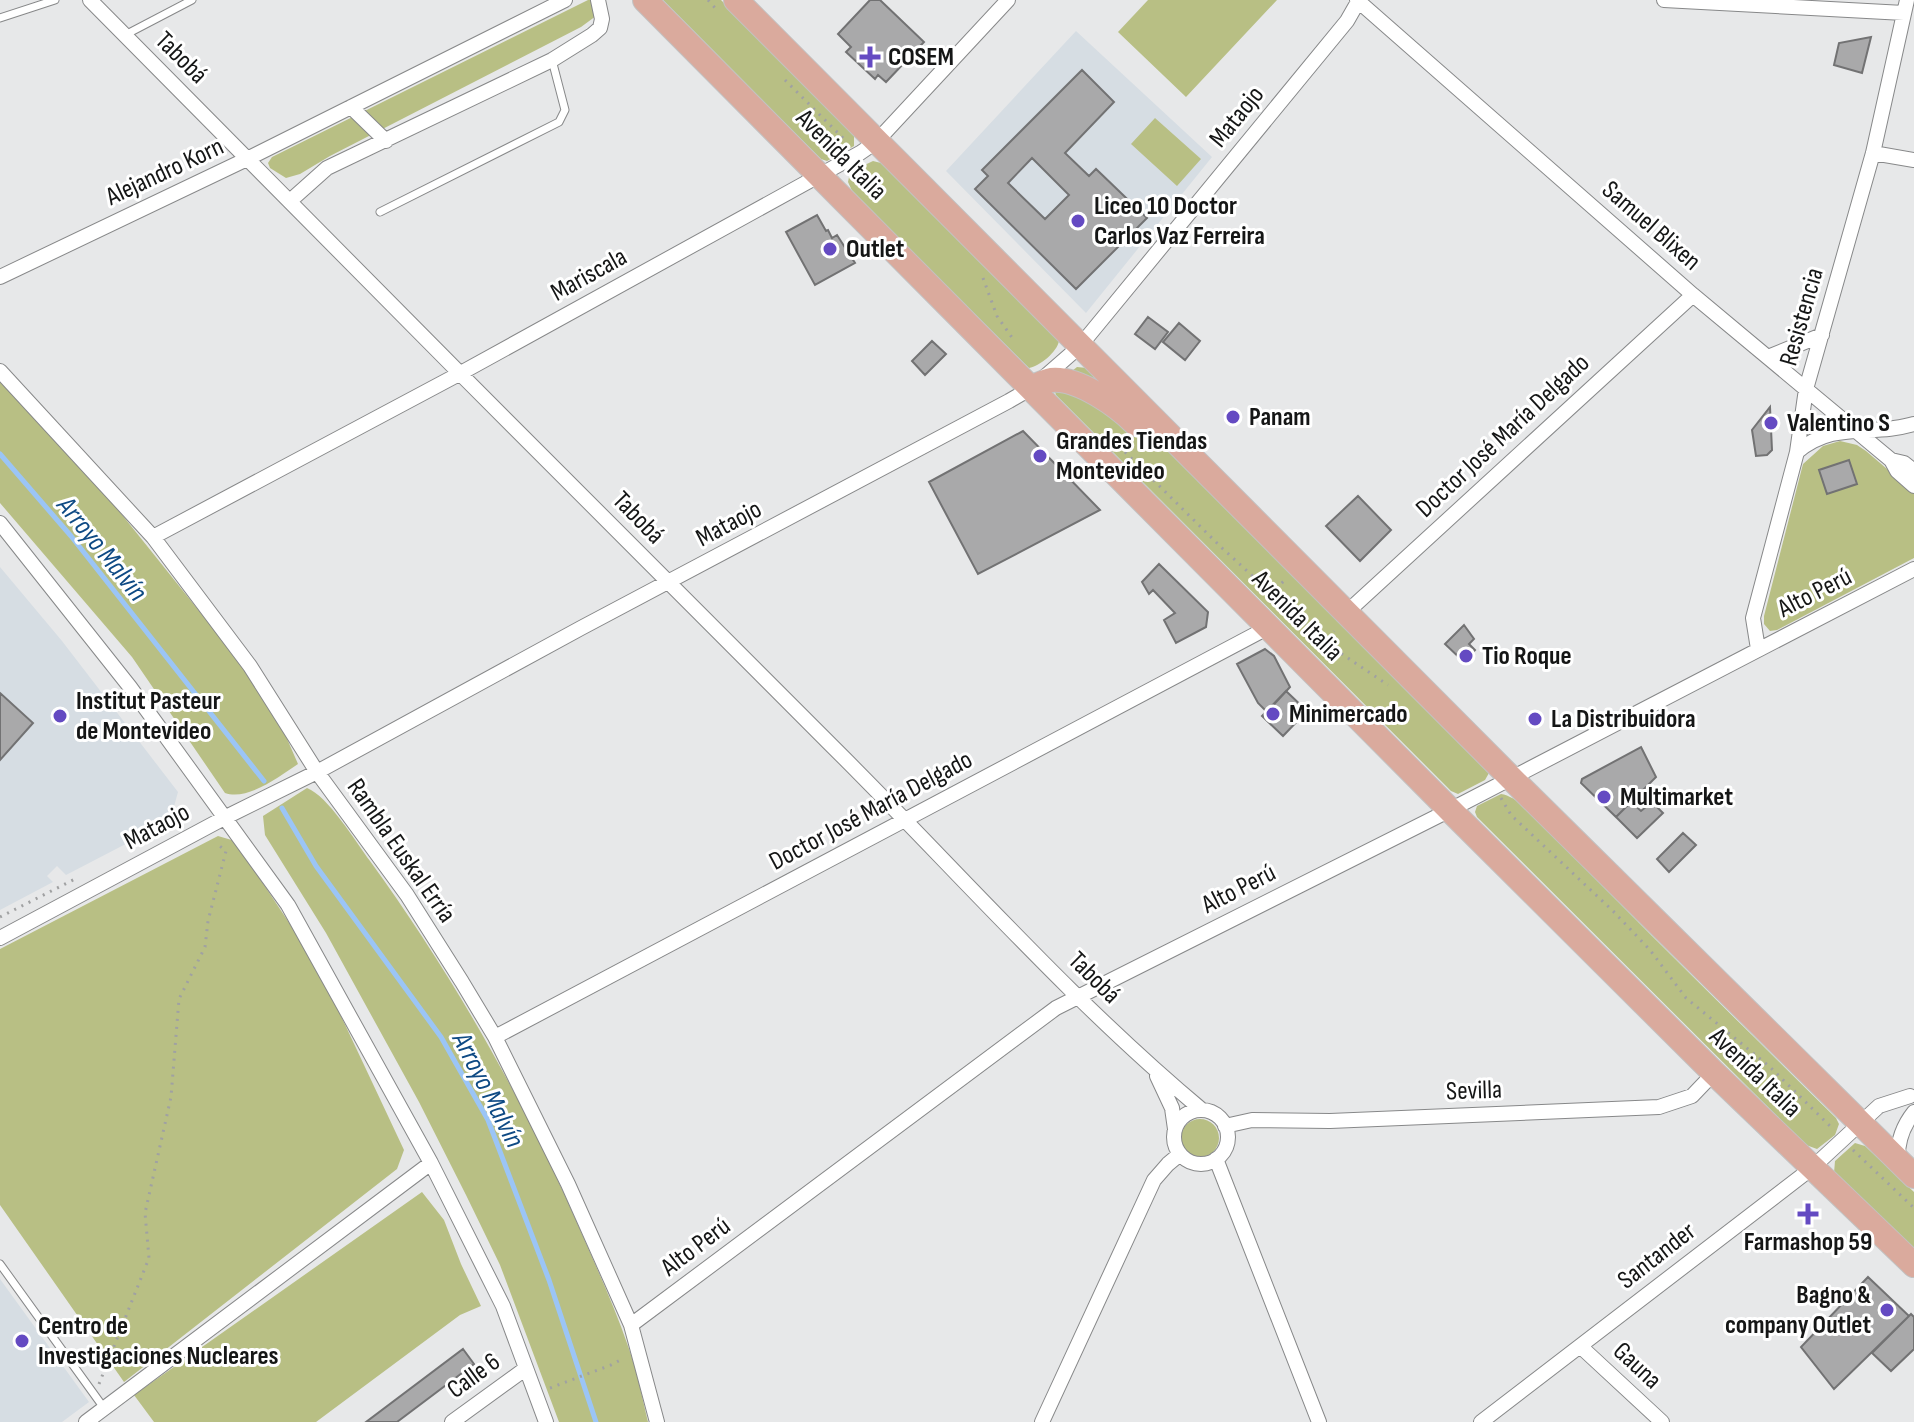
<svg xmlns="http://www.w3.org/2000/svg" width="1914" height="1422" font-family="'Sofia Sans Condensed',sans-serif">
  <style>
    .built { fill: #d6dde3 }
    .green { fill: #b8bf84 }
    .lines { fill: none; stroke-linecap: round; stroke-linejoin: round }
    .stream { stroke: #9bc5f6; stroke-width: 5 }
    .building { fill: #a9a9aa; stroke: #727273; stroke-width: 2; fill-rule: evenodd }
    .service-casing { stroke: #878889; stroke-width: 9 }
    .minor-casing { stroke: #878889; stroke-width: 16 }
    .primary-casing { stroke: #c2c2c2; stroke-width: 26 }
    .path { stroke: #a0a1a2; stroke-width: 3; stroke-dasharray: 2 6; stroke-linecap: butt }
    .service { stroke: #fff; stroke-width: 7 }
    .minor { stroke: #fff; stroke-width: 14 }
    .primary { stroke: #daaa9d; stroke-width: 24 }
    .poi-dot { fill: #644ac2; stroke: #fff; stroke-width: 3 }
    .labels { text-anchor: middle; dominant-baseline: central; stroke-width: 6; stroke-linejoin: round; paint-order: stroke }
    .poi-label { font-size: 26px; font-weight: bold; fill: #151616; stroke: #fff; text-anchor: start }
    .street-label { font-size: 26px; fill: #151616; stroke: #fff }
    .water-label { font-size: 28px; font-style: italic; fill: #0e4a84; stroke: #fff }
  </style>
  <rect width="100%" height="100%" fill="#e7e8e9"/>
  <path class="built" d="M1076,31L1212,157L1086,313L946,171Z
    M0,567L62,641L178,792L170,821L66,875L57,866L47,876L53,882L0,910Z
    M0,1279L89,1402L62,1422H0Z"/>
  <path class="green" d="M588,0H594L596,16L581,27L330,156L300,174L286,178L270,168L268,163L272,157Z
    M663,0H721L846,126L854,135V146L827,161L821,159Z
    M1148,0H1277L1186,97L1118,32Z
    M1155,118L1201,159L1177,186L1131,144Z
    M873,161L885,164L1059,341C1057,352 1040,366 1029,368L853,193L848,182L850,172Z
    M1077,367L1087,368L1488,769L1489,773L1485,780L1458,794L1451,791L1056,395L1055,392L1067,375Z
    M0,379L111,501L236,657L278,718L298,764C280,776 248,801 225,793L132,657L0,503Z
    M1840,441L1857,445L1866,451L1914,492V558L1777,630L1770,631L1764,624V616L1803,464L1823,446Z
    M307,788C328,796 356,842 370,861C454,977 525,1102 582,1234C598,1271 615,1308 628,1346C637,1371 642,1397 648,1422H559L500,1265L466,1195L419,1102L326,933L265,835L263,816Z
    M1501,794C1523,797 1552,835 1569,852C1657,942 1747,1030 1836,1118L1839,1124L1835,1135L1817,1149L1806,1145L1477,817L1475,812L1477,806Z
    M218,836L235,841L317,965L404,1150L397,1169L124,1382L0,1205V949Z
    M1181 1138a19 19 0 1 1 38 0a19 19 0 1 1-38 0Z
    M1855,1143L1865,1146L1914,1192V1249L1834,1173L1835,1161Z
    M422,1192L444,1220L461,1264L481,1306L460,1315L316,1422H154L134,1395Z"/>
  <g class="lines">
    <path class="stream" d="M0,454L71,536L264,781
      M282,808L316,866L441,1037L488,1120L549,1280L596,1422"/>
  </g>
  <path class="building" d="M870,0H880L924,42L886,82L878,75L875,79L846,52L851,47L838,34Z
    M1871,37L1862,73L1834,65L1839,43Z
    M1082,70L1114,102L1065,153L1089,176L1096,169L1147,218L1076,289L975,189L988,176L982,170ZM1032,158L1069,195L1045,219L1008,183Z
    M817,215L826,231L828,230L832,238L837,235L855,263L815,285L786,232Z
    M1148,317L1168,332L1155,349L1135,334Z
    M1179,323L1200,341L1185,360L1163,342Z
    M932,341L946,354L925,375L912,361Z
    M1770,407L1772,450L1767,455L1756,456L1752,430Z
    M1023,431L1100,510L978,574L929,482Z
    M1849,460L1857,484L1827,494L1819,470Z
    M1358,496L1391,530L1360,561L1326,526Z
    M1159,564L1208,612L1206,627L1176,643L1164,620L1175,613L1153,590L1149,594L1142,582Z
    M1464,625L1474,639L1469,644L1475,650L1464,662L1445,644Z
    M1265,649L1274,656L1290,687L1267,712L1258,703L1237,664Z
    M1286,691L1307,711L1283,736L1262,716Z
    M0,693L33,723L0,760Z
    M1641,747L1656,777L1616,817L1581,783L1582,779Z
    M1631,802L1641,811L1652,802L1663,813L1637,838L1616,817Z
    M1683,833L1696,845L1669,872L1657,859Z
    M1868,1277L1909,1316L1834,1389L1801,1347Z
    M1911,1314L1914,1317V1349L1891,1371L1872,1353Z
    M463,1349L474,1364L397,1422H366Z"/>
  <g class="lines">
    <g class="service-casing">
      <path id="service" d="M0,18L55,0
        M125,35L192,0
        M380,212L559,122L565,110L552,60
        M0,1264L104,1408"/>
    </g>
    <g class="minor-casing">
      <path id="minor" d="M90,0C336,249 583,498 831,745C954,867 1069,999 1202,1110
        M1357,0L1693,295L1891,460L1897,471L1914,486
        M1664,0L1904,13
        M351,107L386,141
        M1873,153L1914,160
        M290,201L327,168L552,60L592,35L600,28L602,19L598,0
        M0,277L247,159L565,0
        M1768,357L1822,335
        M0,371L153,537L250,666L317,772L407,895L462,982L495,1037L568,1184L631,1325L657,1422
        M1797,452C1834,420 1872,437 1914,424
        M1891,460L1904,463L1914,471
        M0,523L130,687L288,905L431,1163L503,1306L546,1422
        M153,537L459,374L860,153L876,142L1008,0
        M1346,613L1693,295
        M1758,649L1753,618L1797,452L1806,389L1873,153L1907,0
        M0,938L226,817L317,772L581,628L1009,401L1033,387L1080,346L1347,21L1359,0
        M495,1037L1269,627
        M1157,1076L1172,1108L1175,1129
        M1174 1137a27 27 0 1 1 54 0a27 27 0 1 1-54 0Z
        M1225,1126L1252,1120L1330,1121L1659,1107L1692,1096L1714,1073
        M1216,1159L1319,1422
        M1898,1161C1897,1142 1902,1127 1914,1112
        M631,1325L1056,1008L1450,810L1914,569
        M1580,1346L1662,1422
        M86,1422L431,1163
        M452,1422L525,1369
        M1042,1422L1154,1180L1168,1164L1180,1154
        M1481,1422L1812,1168L1879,1106L1910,1096"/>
    </g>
    <g class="primary-casing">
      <path id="primary" d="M645,0L1450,810L1714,1073L1914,1265
        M736,0L1511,778L1914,1176
        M1033,387C1038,385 1045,381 1051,380C1078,377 1118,406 1136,424"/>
    </g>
    <path class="path" d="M708,0L716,9
      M785,80L845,140
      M983,278L997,316L1013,339
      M1125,452L1222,548L1327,644L1388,685
      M1270,594L1285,580
      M1320,651L1334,631
      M1501,798L1511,815L1613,911L1650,950L1686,998L1770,1067L1834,1130
      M0,917L75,879
      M1853,1150L1914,1208
      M99,1384L149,1258L145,1213L171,1097L179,999L205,947L208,921L226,851L217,844
      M550,1388L611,1365L624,1358"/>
    <use href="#service" class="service"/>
    <use href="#minor" class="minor"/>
    <use href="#primary" class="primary"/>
  </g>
  <g class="poi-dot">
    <path d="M866 45h8v8h8v8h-8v8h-8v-8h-8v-8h8z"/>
    <circle cx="1078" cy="221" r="8"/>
    <circle cx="830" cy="249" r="8"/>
    <circle cx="1233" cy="417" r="8"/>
    <circle cx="1771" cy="423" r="8"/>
    <circle cx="1040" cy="456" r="8"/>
    <circle cx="1466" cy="656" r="8"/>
    <circle cx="1273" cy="714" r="8"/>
    <circle cx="60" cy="716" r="8"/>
    <circle cx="1535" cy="719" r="8"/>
    <circle cx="1604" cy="797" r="8"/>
    <path d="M1804 1202h8v8h8v8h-8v8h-8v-8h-8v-8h8z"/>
    <circle cx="1887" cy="1310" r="8"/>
    <circle cx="22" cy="1341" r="8"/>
  </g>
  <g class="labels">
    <g class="poi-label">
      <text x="888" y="57">COSEM</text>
      <text x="1094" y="206">Liceo 10 Doctor<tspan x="1094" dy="30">Carlos Vaz Ferreira</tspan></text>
      <text x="846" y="249">Outlet</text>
      <text x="1249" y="417">Panam</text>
      <text x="1787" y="423">Valentino S</text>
      <text x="1056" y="441">Grandes Tiendas<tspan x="1056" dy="30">Montevideo</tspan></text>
      <text x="1482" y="656">Tio Roque</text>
      <text x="76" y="701">Institut Pasteur<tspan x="76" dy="30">de Montevideo</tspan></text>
      <text x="1289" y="714">Minimercado</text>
      <text x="1551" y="719">La Distribuidora</text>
      <text x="1620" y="797">Multimarket</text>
      <text x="1808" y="1242" text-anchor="middle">Farmashop 59</text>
      <text x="1871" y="1295" text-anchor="end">Bagno &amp;<tspan x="1871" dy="30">company Outlet</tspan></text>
      <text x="38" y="1326">Centro de<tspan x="38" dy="30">Investigaciones Nucleares</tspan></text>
    </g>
    <g class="street-label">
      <text transform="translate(181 58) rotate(45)">Tabobá</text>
      <text transform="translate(1237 117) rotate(-51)">Mataojo</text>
      <text transform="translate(841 155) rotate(45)">Avenida Italia</text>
      <text transform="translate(165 172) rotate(-25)">Alejandro Korn</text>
      <text transform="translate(1651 226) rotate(41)">Samuel Blixen</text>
      <text transform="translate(589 275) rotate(-29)">Mariscala</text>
      <text transform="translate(1802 317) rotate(-74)">Resistencia</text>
      <text transform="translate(1503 436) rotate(-43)">Doctor José María Delgado</text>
      <text transform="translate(638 518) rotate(46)">Tabobá</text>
      <text transform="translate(729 524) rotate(-28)">Mataojo</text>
      <text transform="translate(1815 593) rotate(-27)">Alto Perú</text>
      <text transform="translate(1297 616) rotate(45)">Avenida Italia</text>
      <text transform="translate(871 811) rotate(-28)">Doctor José María Delgado</text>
      <text transform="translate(157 827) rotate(-28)">Mataojo</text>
      <text transform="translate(401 851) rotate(55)">Rambla Euskal Erría</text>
      <text transform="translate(1239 889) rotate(-27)">Alto Perú</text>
      <text transform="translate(1094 978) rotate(45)">Tabobá</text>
      <text transform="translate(1755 1073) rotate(44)">Avenida Italia</text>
      <text transform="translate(1474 1091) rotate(-2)">Sevilla</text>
      <text transform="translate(696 1247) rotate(-37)">Alto Perú</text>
      <text transform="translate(1657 1256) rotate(-38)">Santander</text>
      <text transform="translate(1637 1366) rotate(43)">Gauna</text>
      <text transform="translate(474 1376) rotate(-36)">Calle 6</text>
    </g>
    <g class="water-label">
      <text transform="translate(102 549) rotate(51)">Arroyo Malvín</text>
      <text transform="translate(488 1090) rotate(63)">Arroyo Malvín</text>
    </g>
  </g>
</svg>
